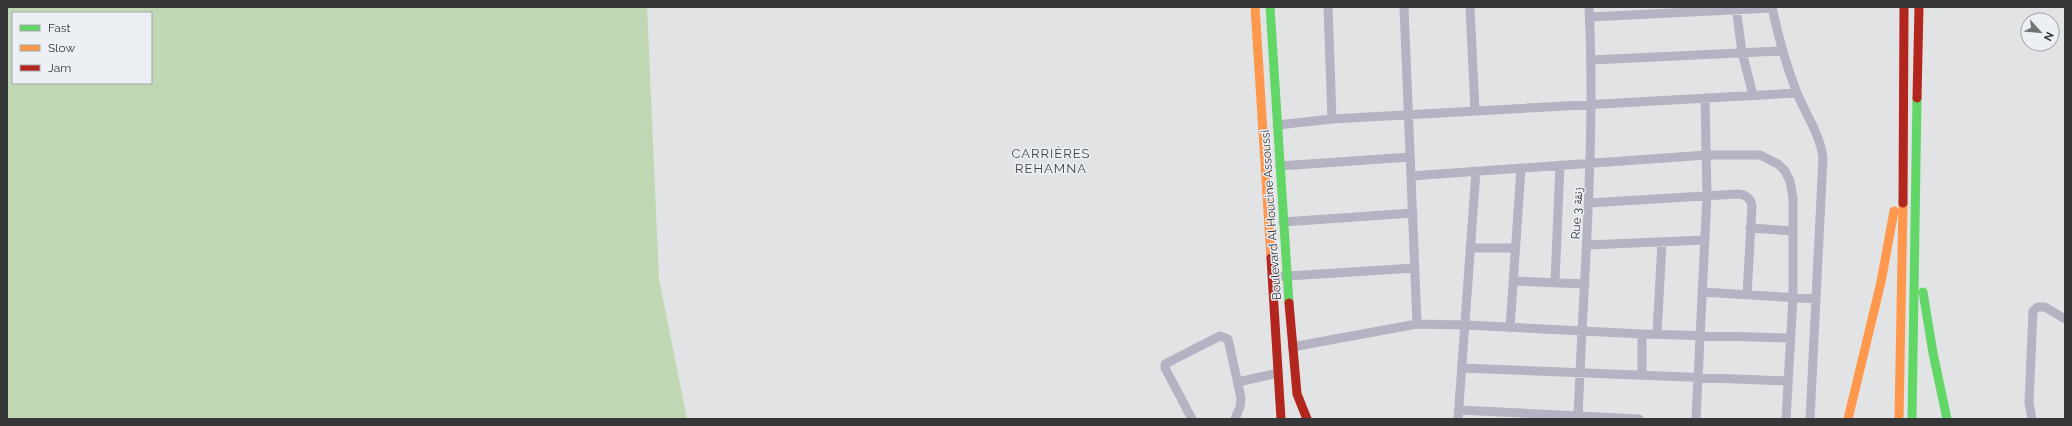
<svg xmlns="http://www.w3.org/2000/svg" width="2072" height="426" font-family="Raleway,'Noto Naskh Arabic',sans-serif">
  <style>
    .green { fill: #bfd7b2; fill-rule: evenodd }
    .lines { fill: none; stroke-linecap: round; stroke-linejoin: round }
    .street { stroke: #b4b2c3; stroke-width: 9 }
    .fast { stroke: #63d668; stroke-width: 9 }
    .slow { stroke: #ff974d; stroke-width: 9 }
    .jam { stroke: #b3261e; stroke-width: 9 }
    .labels { text-anchor: middle; dominant-baseline: central; stroke-width: 3; stroke-linejoin: round; paint-order: stroke }
    .street-label { font-size: 12px; fill: #353638; stroke: #ecf0f5 }
    .neighbourhood-label { font-size: 13px; letter-spacing: 1px; fill: #414448; stroke: #ecf0f5 }
  </style>
  <rect width="100%" height="100%" fill="#e1e3e5"/>
  <path class="green" d="M7,7H647L659,279L687,419H7ZM13,13H151V83H13Z"/>
  <g class="lines">
    <path class="street" d="M1328,7L1332,119
      M1404,7L1417,324
      M1470,7L1475,111
      M1736,7L1742,52L1753,95
      M1772,7C1778,36 1786,65 1797,93C1806,115 1820,134 1823,158L1810,419
      M1590,17L1772,8
      M1592,60L1782,51
      M1277,125L1332,119L1797,93
      M1280,166L1410,157
      M1411,176L1707,155H1760L1778,164L1785,171L1790,181L1793,198V297L1786,419
      M1589,203L1737,194C1745,194 1751,198 1752,206L1747,295
      M1283,222L1413,213
      M1750,228L1793,231
      M1587,245L1705,240
      M1470,248H1515
      M1272,277L1415,268
      M1513,281L1585,284
      M1555,282L1560,165
      M1702,292L1816,299
      M1510,328L1521,168
      M1657,334L1662,242
      M1292,347L1417,324L1465,325L1642,334L1791,338
      M1462,368L1788,381
      M1642,375V334
      M1238,382L1278,373
      M1459,410L1639,419
      M1192,419L1165,368V364L1220,336L1228,339L1241,398L1240,407L1235,419
      M1458,419L1476,171
      M1578,419C1583,282 1596,145 1589,7
      M1696,419L1707,196L1705,98
      M2032,419L2029,403L2033,311L2038,307H2045L2065,319"/>
    <path class="fast" d="M1270,7L1289,303
      M1923,292L1933,353L1947,419
      M1912,419L1917,98"/>
    <path class="slow" d="M1255,7L1271,258
      M1848,419L1881,282L1894,211
      M1899,419L1903,203"/>
    <path class="jam" d="M1917,98L1919,7
      M1903,203L1904,7
      M1271,258L1281,419
      M1289,303L1297,394L1307,419"/>
  </g>
  <g class="labels">
    <g class="street-label">
      <text transform="translate(1577 213) rotate(-87)">Rue 3 زنقة</text>
      <text transform="translate(1271 215) rotate(-94)">Boulevard Al Houcine Assoussi</text>
    </g>
    <g class="neighbourhood-label">
      <text x="1051" y="153">CARRIÈRES<tspan x="1051" dy="15">REHAMNA</tspan></text>
    </g>
  </g>
  <rect width="2072" height="426" fill="none" stroke="#353638" stroke-width="16"/>
  <rect x="12" y="12" width="140" height="72" fill="#ecf0f5" stroke="#a3a6a9"/>
  <rect x="20" y="25" width="20" height="6" fill="#63d668" stroke="#a3a6a9"/>
  <text x="48" y="32" font-size="12" fill="#353638">Fast</text>
  <rect x="20" y="45" width="20" height="6" fill="#ff974d" stroke="#a3a6a9"/>
  <text x="48" y="52" font-size="12" fill="#353638">Slow</text>
  <rect x="20" y="65" width="20" height="6" fill="#b3261e" stroke="#a3a6a9"/>
  <text x="48" y="72" font-size="12" fill="#353638">Jam</text>
  <g transform="translate(2040 32) rotate(117)"><circle r="19" fill="#ecf0f5" stroke="#a3a6a9"/>
  <path d="M0-3L7 15L0 10L-7 15Z" fill="#717375"/>
  <text y="-6" font-size="11" font-weight="bold" text-anchor="middle" fill="#353638">N</text>
  </g>
</svg>
